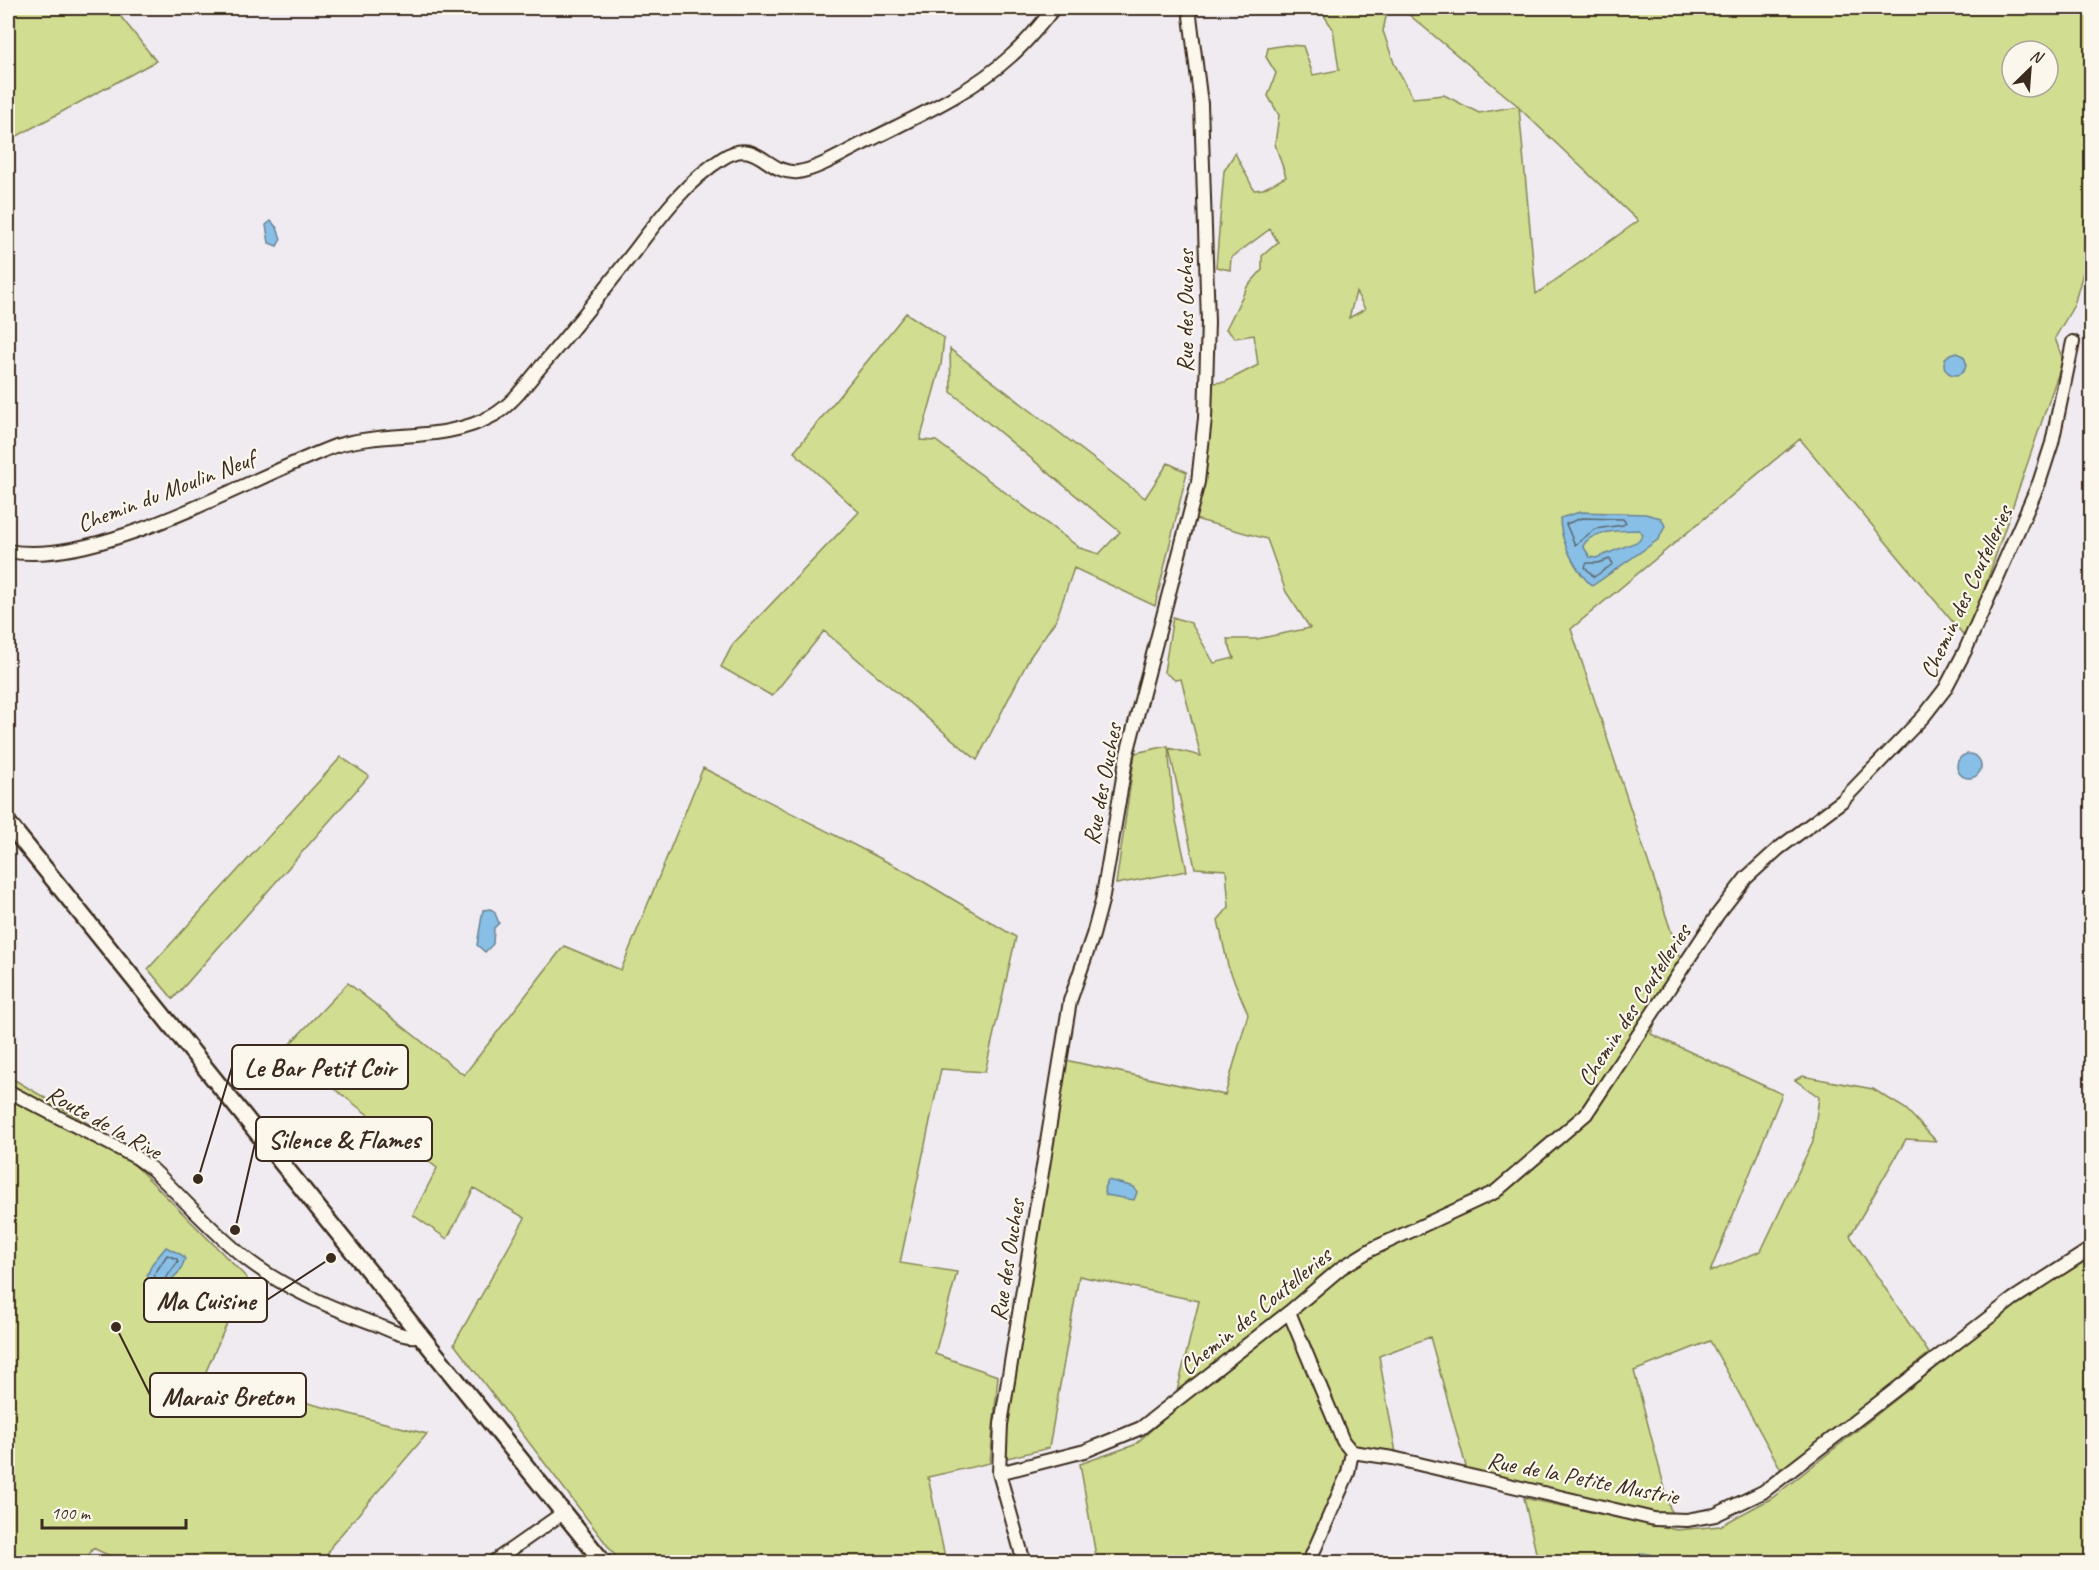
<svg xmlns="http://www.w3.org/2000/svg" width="2099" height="1570" font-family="Caveat,sans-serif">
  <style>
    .green { fill: #d1dd90; stroke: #868457; stroke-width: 1.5; fill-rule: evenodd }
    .water { fill: #88bfe6; stroke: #698396; stroke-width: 1.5; fill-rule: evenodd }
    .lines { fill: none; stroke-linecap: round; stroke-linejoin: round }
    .shore { stroke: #5a666e; stroke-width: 1.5 }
    .minor-casing { stroke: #3b2a1e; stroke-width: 16 }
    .major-casing { stroke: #3b2a1e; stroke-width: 20 }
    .minor { stroke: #fbf7ec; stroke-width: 12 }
    .major { stroke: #fbf7ec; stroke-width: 15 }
    .labels { text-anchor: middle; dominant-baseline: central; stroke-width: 4.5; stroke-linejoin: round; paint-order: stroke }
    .street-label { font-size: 24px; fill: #3b2a1e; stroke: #fbf7ec }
    .leader { fill: none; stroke: #3b2a1e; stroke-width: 2 }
    .callout-dot { fill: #3b2a1e; stroke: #fbf7ec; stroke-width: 2 }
    .callout { fill: #fbf7ec; stroke: #3b2a1e; stroke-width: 2 }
    .callout-label { font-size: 26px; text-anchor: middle; font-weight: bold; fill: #3b2a1e }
  </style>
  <rect width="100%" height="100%" fill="#f0ebf0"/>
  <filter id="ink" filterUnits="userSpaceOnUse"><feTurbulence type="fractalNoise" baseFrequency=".0167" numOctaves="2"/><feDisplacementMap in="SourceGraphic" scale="12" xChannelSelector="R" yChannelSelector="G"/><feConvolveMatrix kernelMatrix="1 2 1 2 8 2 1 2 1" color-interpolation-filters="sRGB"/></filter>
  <g filter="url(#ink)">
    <path class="green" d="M8,8H114L156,61L8,141Z
      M1319,8H1382L1387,12L1383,31L1394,63L1413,98L1444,95L1479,113L1518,106L1401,8H2091V244L2074,305L2055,338L2063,360L1967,639L1800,439L1571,629L1680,958L1651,1034L1782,1094L1710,1272L1761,1251L1813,1141L1819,1097L1795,1080L1802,1076L1873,1089L1906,1109L1936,1141L1906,1139L1850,1236L1929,1353L1783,1473L1710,1341L1634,1371L1672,1516L1467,1470L1430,1337L1379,1356L1396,1453L1351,1460L1307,1562H1097L1080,1464L1134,1445L1172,1412L1199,1301L1079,1276L1049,1448L1003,1459L1065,1060L1225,1095L1248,1014L1228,966L1218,920L1229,907L1226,870L1195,868L1169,748L1201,756L1181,679L1175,680L1164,672L1173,617L1191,623L1214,663L1234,658L1227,639H1257L1310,628L1286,592L1267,539L1195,519L1203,477L1211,383L1225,382L1258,365L1254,335L1235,338L1226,329L1247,287L1262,270V256L1278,242L1270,229L1231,258L1230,270L1216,267L1224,171L1235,153L1254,190L1263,189L1286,177L1275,144L1279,115L1268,96L1276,73L1266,57L1268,48L1286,45L1303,46L1313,75L1339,70L1333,29ZM2012,51H2048V87H2012ZM1519,108L1638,221L1536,294ZM1356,292L1365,309L1349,318Z
      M906,313L944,338L941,365L920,440L936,441L1080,548L1099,554L1120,532L951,392L950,349L1145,498L1168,463L1187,472L1155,606L1074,568L1056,620L1030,657L977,760L824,631L772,696L721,667L733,644L859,512L794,452Z
      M1168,746L1174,811L1187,871L1116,884L1135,753Z
      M341,757L369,776L173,999L148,969Z
      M703,768L909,873L1016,937L985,1072L941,1069L900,1263L957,1272L935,1354L998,1376L990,1463L928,1477L946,1562H620L454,1344L525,1218L474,1188L447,1239L413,1215L437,1168L284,1050L348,983L464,1075L564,946L621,970Z
      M8,1076L101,1131L247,1278L204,1376L427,1434L332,1545L324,1562H123L93,1548L85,1562H44L8,1553Z
      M2091,1254V1562H1538L1524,1498L1677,1530L1720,1526L1772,1498L2017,1303Z"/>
    <path class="water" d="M271,221L277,228L281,239L277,246L269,243L266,225Z
      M1944 364a11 11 0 1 1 22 0a11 11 0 1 1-22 0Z
      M1580,512L1645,514L1661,518L1665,526L1659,539L1592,586C1575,570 1560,541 1560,518ZM1639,530L1643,535L1639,541L1596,558L1590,557L1583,546C1591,529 1623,531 1639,530Z
      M1957 766a12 12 0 1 1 24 0a12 12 0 1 1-24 0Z
      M490,909L494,911L499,923L494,928L493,944L485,952L477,945L483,910Z
      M1108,1180L1134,1187L1137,1192L1134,1200L1106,1195L1104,1188Z
      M166,1247L182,1255L185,1259L180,1271L162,1289L153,1286L147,1276L152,1264Z
      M1643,1553L1652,1555L1657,1562H1622Z"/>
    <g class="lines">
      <path class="shore" d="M1582,518L1623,519L1626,523L1623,525L1595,529L1575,545L1566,524Z
        M1610,559L1613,564L1594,577L1585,567L1587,563H1598Z
        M167,1255L177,1259L178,1262L165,1279L157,1281L154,1275Z"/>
      <g class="minor-casing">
        <path id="minor" d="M8,551C98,568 247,479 335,446C388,430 444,443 494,415C514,403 529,380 544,363C575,327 604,290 633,253C659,219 685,182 723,158C758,136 766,175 798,172C819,169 845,152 864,143C915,117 970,94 1012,55C1028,41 1041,24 1054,8
          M8,1091L137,1158L152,1169C184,1199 214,1234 249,1261C286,1289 330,1307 372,1323C387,1328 405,1340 421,1335
          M1289,1312L1343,1441L1352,1452L1393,1458L1654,1519L1687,1520L1715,1515L1763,1492L2013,1299L2092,1248
          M999,1473L1085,1451L1141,1428L1289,1312L1341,1268L1372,1249L1495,1192L1586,1114L1718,914L1746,878L1778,849L1842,801L1924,716L1945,689L1965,651L2039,483L2052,443L2073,342
          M493,1562L563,1513
          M1024,1562L999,1473L1001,1424L1070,1001L1093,935L1102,901L1127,754L1198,482L1205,418L1208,322L1201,104L1189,8
          M1309,1562L1348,1473L1352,1452"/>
      </g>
      <g class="major-casing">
        <path id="major" d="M8,823L603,1562"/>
      </g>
      <use href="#minor" class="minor"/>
      <use href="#major" class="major"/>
    </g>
  </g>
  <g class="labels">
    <g class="street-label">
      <text transform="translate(1185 311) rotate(-90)">Rue des Ouches</text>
      <text transform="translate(166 491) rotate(-21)">Chemin du Moulin Neuf</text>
      <text transform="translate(1966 592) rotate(-65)">Chemin des Coutelleries</text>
      <text transform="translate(1102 784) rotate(-79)">Rue des Ouches</text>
      <text transform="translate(1634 1005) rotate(-57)">Chemin des Coutelleries</text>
      <text transform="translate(104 1122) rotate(29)">Route de la Rive</text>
      <text transform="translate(1007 1260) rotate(-81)">Rue des Ouches</text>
      <text transform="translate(1255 1311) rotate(-39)">Chemin des Coutelleries</text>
      <text transform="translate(1583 1478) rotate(11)">Rue de la Petite Mustrie</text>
    </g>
  </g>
  <path class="leader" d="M198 1179L232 1067M235 1230L256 1139M331 1258L267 1300M116 1327L150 1395"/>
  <g class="callout-dot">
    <circle cx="198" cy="1179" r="6"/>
    <circle cx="235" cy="1230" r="6"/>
    <circle cx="331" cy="1258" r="6"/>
    <circle cx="116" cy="1327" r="6"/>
  </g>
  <g class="callout">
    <rect x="232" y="1045" width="176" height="44" rx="6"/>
    <rect x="256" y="1117" width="176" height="44" rx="6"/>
    <rect x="144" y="1278" width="123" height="44" rx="6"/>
    <rect x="150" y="1373" width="156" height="44" rx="6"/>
  </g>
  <g class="callout-label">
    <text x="320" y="1076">Le Bar Petit Coir</text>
    <text x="344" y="1148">Silence &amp; Flames</text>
    <text x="206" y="1309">Ma Cuisine</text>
    <text x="228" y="1405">Marais Breton</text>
  </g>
  <rect width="2099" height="1570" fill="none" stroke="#fbf7ec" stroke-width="30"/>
  <rect x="15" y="15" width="2069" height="1540" fill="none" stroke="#3b2a1e" stroke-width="2" filter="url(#ink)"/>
  <g transform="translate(2030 69) rotate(25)"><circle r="28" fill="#fbf7ec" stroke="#aea59a" stroke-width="1.5"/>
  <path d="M0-4.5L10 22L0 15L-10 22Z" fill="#3b2a1e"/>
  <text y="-9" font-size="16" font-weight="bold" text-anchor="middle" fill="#3b2a1e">N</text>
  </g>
  <path d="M42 1519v9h144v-9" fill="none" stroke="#3b2a1e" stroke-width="3"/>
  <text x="51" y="1519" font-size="18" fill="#3b2a1e" stroke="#fbf7ec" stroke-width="4.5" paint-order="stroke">100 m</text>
</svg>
